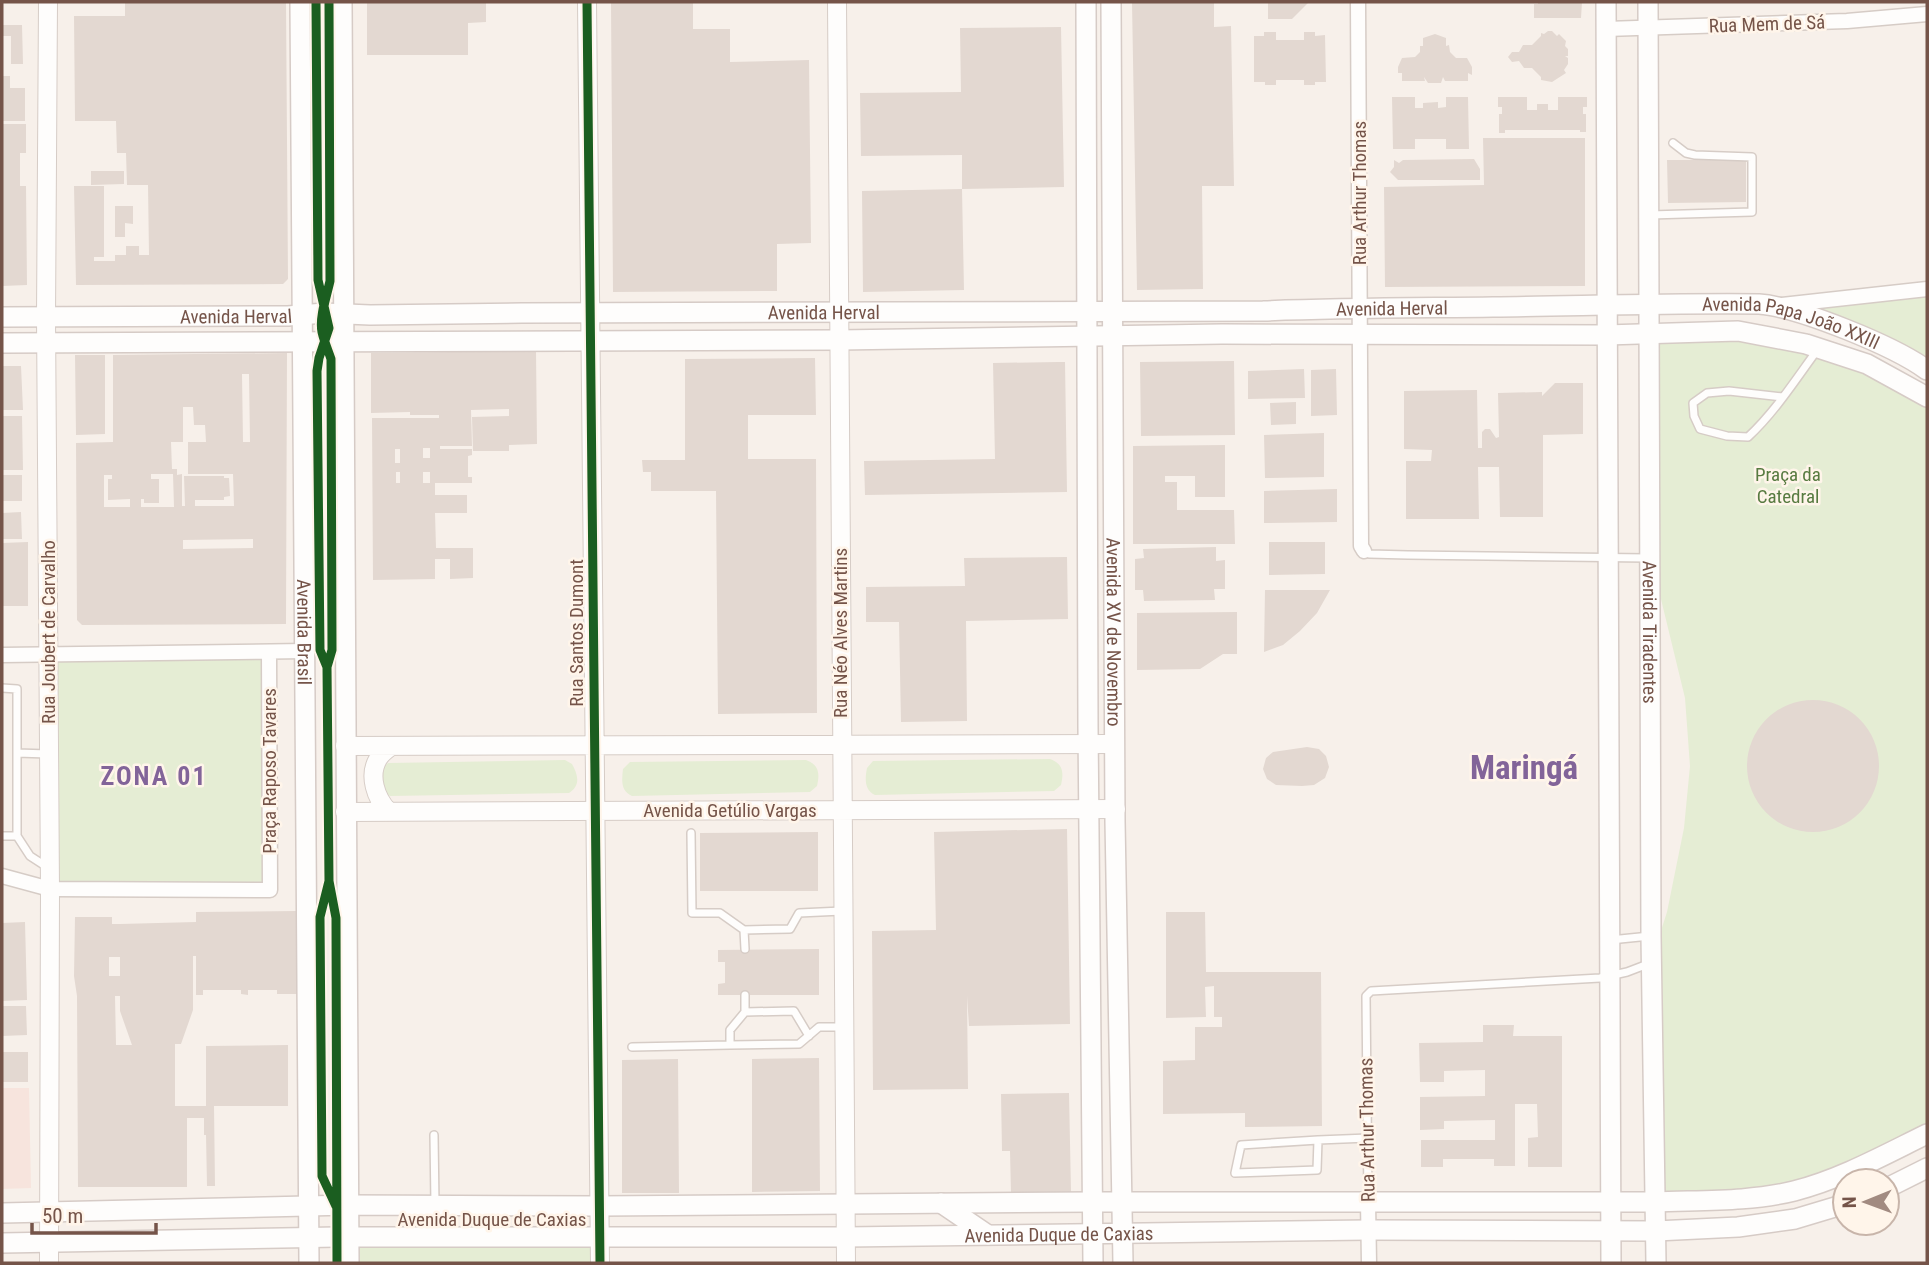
<svg xmlns="http://www.w3.org/2000/svg" width="1929" height="1265" font-family="'Roboto Condensed',sans-serif">
  <style>
    .commercial { fill: #f7e4dd }
    .green { fill: #e5edd4 }
    .building { fill: #e3d8d1; fill-rule: evenodd }
    .lines { fill: none; stroke-linecap: round; stroke-linejoin: round }
    .service-casing { stroke: #d6ccc6; stroke-width: 10 }
    .minor-casing { stroke: #d6ccc6; stroke-width: 17 }
    .tertiary-casing { stroke: #d6ccc6; stroke-width: 20 }
    .secondary-casing { stroke: #d6cbc6; stroke-width: 22 }
    .service { stroke: #fefdfc; stroke-width: 7 }
    .minor { stroke: #fefdfc; stroke-width: 14 }
    .tertiary { stroke: #fefdfc; stroke-width: 18 }
    .secondary { stroke: #fefdfc; stroke-width: 19 }
    .cycleway-casing { stroke: #fff5ea; stroke-width: 13 }
    .cycleway { stroke: #1b5e20; stroke-width: 9 }
    .labels { text-anchor: middle; dominant-baseline: central; stroke-width: 5; stroke-linejoin: round; paint-order: stroke }
    .street-label { font-size: 19px; fill: #755449; stroke: #fff5ea }
    .park-label { font-size: 19px; fill: #587b41; stroke: #fff5ea }
    .district-label { font-size: 26px; font-weight: bold; letter-spacing: 2px; fill: #826499; stroke: #fff5ea }
    .town-label { font-size: 33px; font-weight: bold; fill: #826499; stroke: #fff5ea }
  </style>
  <rect width="100%" height="100%" fill="#f7f0ea"/>
  <path class="commercial" d="M2,1088H29L31,1188L2,1189Z"/>
  <path class="green" d="M1927,289V370L1777,305Z
    M1648,333L1806,344L1927,397V1134L1794,1191L1655,1202L1651,962L1667,912L1684,828L1690,766L1685,698L1651,558Z
    M269,652L270,890L50,889L48,654Z
    M1050,759C1063,764 1064,772 1061,785L1054,791L875,795C864,790 865,778 867,768L873,761Z
    M565,760L572,764C578,775 581,785 569,793L390,796C378,790 378,771 388,763Z
    M806,760C819,765 820,773 817,786L810,792L632,796C620,791 622,779 623,769L630,762Z
    M600,1235V1263H349V1237Z"/>
  <path class="building" d="M125,2H286L288,279L283,284L76,285L74,186H104V257H94V261H115V255H126V246H139V255H149L148,185H127L126,153H117L116,121H75L74,16H125Z
    M367,2H486V22L468,23V55H367Z
    M611,2H693V29H730V62L809,60L811,243L777,244V291L613,292Z
    M1132,2H1214V27L1231,26L1234,186H1202L1203,289L1137,290Z
    M1268,2H1309L1292,19H1268Z
    M1538,2H1582L1581,18H1534V4H1538Z
    M2,25H22L23,64H11V36H2Z
    M1061,27L1064,187L962,189V155L861,156L860,93L961,92L960,28Z
    M1548,31H1552L1557,36L1559,34L1566,41L1565,46L1568,49V56H1565L1568,58V64L1564,70L1566,73L1552,82L1541,80V77L1532,68H1524L1519,61L1512,62L1508,57L1512,52H1519L1523,45H1532L1541,36V33L1544,34Z
    M1264,32H1276V40H1304V32H1315V36L1325,35L1326,82H1315V85H1304V80H1276V85H1265V82H1254V36H1264Z
    M1435,34L1446,38V46L1449,45L1450,52L1456,58H1467L1472,67V75L1468,73V81H1445L1443,77L1441,83H1428L1424,77L1425,81H1402V73H1398V67L1402,58L1415,57L1420,52V46H1423V38Z
    M2,76H10V88H25V121H2Z
    M1392,97H1415V108H1423V103L1438,102V108L1446,107V97H1468L1469,149H1446V139H1415V149H1393Z
    M1498,97H1527V110H1537V104H1548V110H1558V97H1587V107H1583V114H1586V132H1580V130H1505V133H1499V114H1502V107H1498Z
    M2,124H26V153H20V186H26L27,285L2,286Z
    M1483,138H1585V286L1385,287L1384,187L1484,185Z
    M1474,159L1480,169V180H1398L1390,172L1394,167V160L1399,163L1403,160Z
    M1667,160H1746V202L1668,203Z
    M91,171H124V184L91,185Z
    M962,189L964,290L863,292L862,191Z
    M115,206H133V224L125,223V237H115Z
    M536,351L537,444L509,445V451H473L472,417L509,416V409L471,410L472,446H440V449H472V455L468,456V477H472V483H435V495H467V513H435L436,548H473V578L450,579V559H435V579L373,580L372,418H439V415H410V412L371,413V353ZM423,448H430V458H423ZM395,449H400V463H395ZM396,472H400V483H396ZM423,472H430V483H423Z
    M287,353L286,624L82,625L77,620L76,443L113,442V355ZM242,374H249L250,442H243ZM183,407H193L194,425H205L206,442H188V474H233L234,506H195V500H224V497L230,496L229,478H224V476H184L185,506H182V474L177,475V469H172L171,442H183ZM151,474H173L174,507H141V499H144V503H159V479H151ZM104,475H112V479H108V500L130,499V507H104ZM253,539V548L183,549V540Z
    M75,355H105V434L76,435Z
    M815,358L816,415H748V459H816L817,713L718,714L716,491H651V472H643L642,460H685V359Z
    M1234,361L1235,435L1141,436L1140,362Z
    M1058,362H1065L1067,492L865,495L864,461L995,459L993,363Z
    M2,366H21L23,410H2Z
    M1304,369L1305,398L1248,399V371Z
    M1336,369L1337,415L1311,416V370Z
    M1555,383H1583V434L1543,435V517H1500L1499,467H1478L1479,519H1406V461H1431L1432,450L1404,449V391L1477,390L1478,448H1482V432L1485,429H1490L1496,438L1499,437L1498,393L1542,392V396Z
    M1296,402V424L1271,425L1270,403Z
    M2,416H22L23,470H2Z
    M1324,433V477L1265,478L1264,435Z
    M1225,445V497H1195V476H1165V482H1177V510H1234L1235,544H1133V446Z
    M2,475H22V501H2Z
    M1337,489V522L1264,523V491Z
    M21,512L22,539H2V513Z
    M28,542V606H2V543Z
    M1269,542H1325V574L1269,575Z
    M1216,547V561L1225,560V589H1214L1215,600L1144,601L1143,590H1135V559L1144,558L1143,549Z
    M1067,557L1068,619L966,621L967,721L901,722L899,622H866V587L965,586L964,558Z
    M1265,590H1330L1317,613L1300,631L1283,645L1264,652Z
    M1237,612V654H1223L1200,669L1137,670V613Z
    M1747 766a66 66 0 1 1 132 0a66 66 0 1 1-132 0Z
    M1307,747L1319,749L1326,756L1329,767L1325,778L1314,785L1302,786L1276,785L1267,779L1263,769L1266,758L1273,752Z
    M1067,829L1070,1024L969,1026L967,996L968,1089L873,1090L872,931L936,930L934,832Z
    M818,832V891H700V833Z
    M296,911L297,994H277V990H248V995L241,994V990H203V995H196V956H193V1010L181,1044H175V1106H206V1046L288,1045V1106H214L215,1186H207L206,1135H204V1118H187V1187H78L77,996L74,976L75,917H112V924H120L196,922V912ZM109,957H120V976H109ZM115,996H120V1011L132,1045H116Z
    M1166,912H1205L1206,972H1321L1322,1126L1245,1127V1113L1163,1114V1061L1195,1060V1027H1222V1017H1214V986L1205,987L1206,1017L1166,1018Z
    M25,922L27,1000L2,1001V923Z
    M819,949V995H718V984L725,983V962H718V950Z
    M2,1006H26L27,1035L2,1036Z
    M1483,1025H1514L1513,1036H1562V1167H1528V1138L1538,1137L1537,1104H1515V1166H1494V1159H1443V1167H1421V1140H1495V1120L1444,1121V1129L1420,1130V1097L1485,1096V1070L1444,1071V1082H1420L1419,1043L1483,1042Z
    M2,1052H28V1082H2Z
    M819,1058L820,1191L752,1192V1059Z
    M678,1059L679,1193H622V1060Z
    M1069,1093L1071,1192L1011,1193L1010,1151H1002L1001,1094Z"/>
  <g class="lines">
    <g class="service-casing">
      <path id="service" d="M1650,215L1752,212V157L1695,155L1686,153L1673,143
        M1783,397L1729,391L1707,393L1693,403L1694,416L1700,429L1727,436L1748,437C1775,412 1796,379 1818,349
        M1364,551L1369,554L1408,555L1647,558
        M2,688L17,689V836L30,856L47,867
        M17,753L48,754
        M691,833L692,913H720L744,930L790,929L799,913L842,911
        M2,836H17
        M744,930L745,949
        M1610,940L1650,936
        M745,995V1012L730,1030V1045L799,1044L819,1027H843
        M745,1012L794,1011L809,1036
        M632,1047L730,1045
        M434,1135L435,1205
        M1318,1140L1317,1170L1235,1173L1241,1145Z
        M1318,1140L1368,1138
        M1368,1201L1366,996L1371,991L1600,978L1627,972L1648,964"/>
    </g>
    <g class="minor-casing">
      <path id="minor" d="M1358,2L1361,546L1364,551
        M1606,29L1847,21L1927,14
        M1782,305L1927,289
        M2,655L304,651
        M2,876L50,889L270,890L269,652
        M1368,1202L1369,1263"/>
    </g>
    <g class="tertiary-casing">
      <path id="tertiary" d="M48,2L46,317L50,889L49,1263
        M587,2L600,1263
        M837,2L846,1263
        M345,746L1115,744
        M388,811C376,798 368,776 378,759C380,755 386,750 390,747
        M345,812L1116,809"/>
    </g>
    <g class="secondary-casing">
      <g id="secondary">
        <path id="s1" d="M300,2L309,1263"/>
        <path d="M342,2L349,1263"/>
        <path d="M1086,2L1088,726L1093,1263"/>
        <path id="s2" d="M1111,2L1115,821L1123,1263"/>
        <path d="M1606,2L1611,1263"/>
        <path id="s3" d="M1648,2L1651,936L1656,1263"/>
        <path id="s4" d="M2,317L288,316L324,313L370,315L522,313L1263,311C1340,308 1416,308 1493,307C1582,306 1670,303 1759,304C1799,307 1894,346 1927,370"/>
        <path d="M2,343L839,340L1222,334L1606,335L1738,331L1806,344L1867,364L1927,397"/>
        <path d="M1887,1188L1927,1168"/>
        <path d="M941,1203L988,1235"/>
        <path d="M2,1213L349,1205L600,1206L1092,1202H1655C1701,1200 1750,1202 1794,1191C1841,1179 1884,1155 1927,1134"/>
        <path id="s5" d="M2,1243L337,1237H846L1368,1230L1656,1231L1738,1227L1795,1219L1845,1204"/>
      </g>
    </g>
    <use href="#service" class="service"/>
    <use href="#minor" class="minor"/>
    <use href="#tertiary" class="tertiary"/>
    <use href="#secondary" class="secondary"/>
    <g class="cycleway-casing">
      <path id="cycleway" d="M316,2L318,280L329,328L319,358L317,371L320,650L327,667L332,650L331,359C328,350 324,341 322,332C319,317 327,295 330,281L329,2
        M587,2L600,1263
        M327,667L329,881
        M336,1206L322,1176L320,917L329,881L336,918L337,1263"/>
    </g>
    <use href="#cycleway" class="cycleway"/>
  </g>
  <g class="labels">
    <g class="street-label">
      <text transform="translate(1767 24) rotate(-2)">Rua Mem de Sá</text>
      <text transform="translate(1359 193) rotate(-90)">Rua Arthur Thomas</text>
      <text stroke="none"><textPath href="#s4" startOffset="1390">Avenida Herval</textPath></text>
      <text stroke="none"><textPath href="#s4" startOffset="822">Avenida Herval</textPath></text>
      <text stroke="none"><textPath href="#s4" startOffset="234">Avenida Herval</textPath></text>
      <text stroke="none"><textPath href="#s4" startOffset="1792">Avenida Papa João XXIII</textPath></text>
      <text transform="translate(48 632) rotate(-90)">Rua Joubert de Carvalho</text>
      <text stroke="none"><textPath href="#s1" startOffset="630">Avenida Brasil</textPath></text>
      <text stroke="none"><textPath href="#s3" startOffset="630">Avenida Tiradentes</textPath></text>
      <text transform="translate(576 633) rotate(-90)">Rua Santos Dumont</text>
      <text transform="translate(840 633) rotate(-90)">Rua Néo Alves Martins</text>
      <text stroke="none"><textPath href="#s2" startOffset="630">Avenida XV de Novembro</textPath></text>
      <text transform="translate(269 771) rotate(-90)">Praça Raposo Tavares</text>
      <text x="730" y="810">Avenida Getúlio Vargas</text>
      <text transform="translate(1367 1130) rotate(-91)">Rua Arthur Thomas</text>
      <text x="492" y="1219">Avenida Duque de Caxias</text>
      <text stroke="none"><textPath href="#s5" startOffset="1057">Avenida Duque de Caxias</textPath></text>
    </g>
    <g class="park-label">
      <text x="1788" y="474">Praça da<tspan x="1788" dy="22">Catedral</tspan></text>
    </g>
    <g class="district-label">
      <text x="154" y="776">ZONA 01</text>
    </g>
    <g class="town-label">
      <text x="1524" y="767">Maringá</text>
    </g>
  </g>
  <rect width="1929" height="1265" fill="none" stroke="#755449" stroke-width="7"/>
  <g transform="translate(1866 1202) rotate(269)"><circle r="33" fill="#fff5ea" stroke="#c8b5aa" stroke-width="2"/>
  <path d="M0-5L12 26L0 18L-12 26Z" fill="#a28b81"/>
  <text y="-10" font-size="19" font-weight="bold" text-anchor="middle" fill="#755449">N</text>
  </g>
  <path d="M32 1223v10h124v-10" fill="none" stroke="#755449" stroke-width="3.5"/>
  <text x="42" y="1223" font-size="21" fill="#755449" stroke="#fff5ea" stroke-width="5" paint-order="stroke">50 m</text>
</svg>
